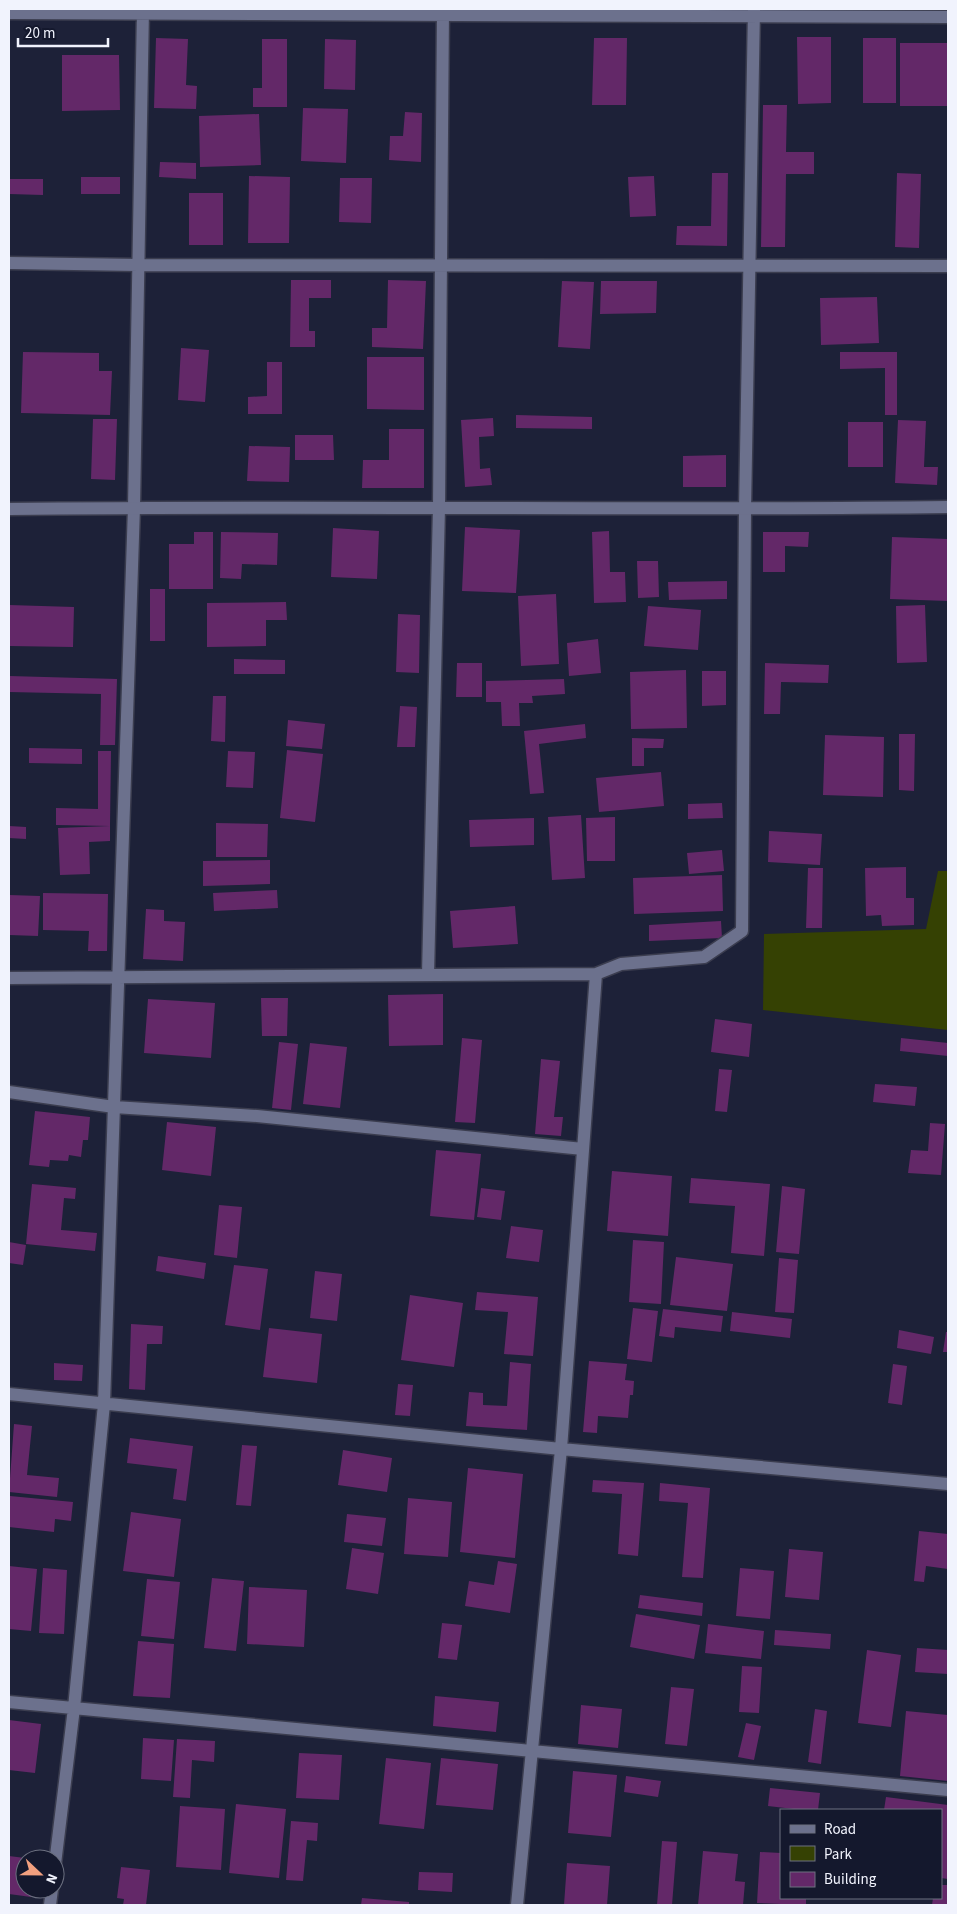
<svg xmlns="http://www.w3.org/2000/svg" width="957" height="1914" font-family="'Source Sans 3',sans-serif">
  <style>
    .green { fill: #354103 }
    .building { fill: #632868 }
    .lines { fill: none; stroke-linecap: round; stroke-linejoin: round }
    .minor-casing { stroke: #3b3d4f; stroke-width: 15 }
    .tertiary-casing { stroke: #3b3d4f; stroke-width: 15 }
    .minor { stroke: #6c718d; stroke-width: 12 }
    .tertiary { stroke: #6c718d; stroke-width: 12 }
  </style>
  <rect width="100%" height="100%" fill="#1d2138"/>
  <path class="green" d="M938,871H948V1030L763,1010L764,934L926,929Z"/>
  <path class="building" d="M797,37H831V103L798,104Z
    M156,38L188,39L186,85L197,86L196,109L154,108Z
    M594,38H627L626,105H592Z
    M863,38H896V103H863Z
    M262,39H287V107H253V88H262Z
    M325,39L356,40L355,90L324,89Z
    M900,43H948V106H900Z
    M62,55H119L120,110L62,111Z
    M763,105H787L786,152H814V174H786L785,247H761Z
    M303,108L348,109L346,163L301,161Z
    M405,112L422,113L421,162L389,160L390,136H403Z
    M259,114L261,165L200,167L199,116Z
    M160,162L196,163V179L159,177Z
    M712,173H728L727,246L676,245L677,226H711Z
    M897,173L921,174L919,248L895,247Z
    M249,176L290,177L289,243H248Z
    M654,176L656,216L630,217L628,177Z
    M81,177H120V194H81Z
    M340,178H372L371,223L339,222Z
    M9,179H43V195L9,194Z
    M189,193H223V245H189Z
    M291,280H331V298H309V331H315V347H290Z
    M388,280L426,281L423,349L372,347V328H387Z
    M562,281L594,282L590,349L558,347Z
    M601,281H657L656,313L600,314Z
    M877,297L879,343L821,345L820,298Z
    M181,348L209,350L205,402L178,400Z
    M23,352L99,353V371H112L110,415L21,413Z
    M840,352H897V415H885V368L840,369Z
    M367,357H424V410L367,409Z
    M267,362H282V414H248V397L267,396Z
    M516,415L592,417V429L516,428Z
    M493,418L494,436L479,437L480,469L490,468L492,485L465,487L461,420Z
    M93,419H117L115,480L91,479Z
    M898,420L926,421L924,467H938L937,485L895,483Z
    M848,422H883V467H848Z
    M389,429H424V488H362L363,460H389Z
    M295,435H333L334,460H295Z
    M249,446L290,447L289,482L247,481Z
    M726,455V487H683V456Z
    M465,527L520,530L516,593L462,591Z
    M333,528L379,531L377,579L331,577Z
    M609,531L610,572H625L626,602L594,603L592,532Z
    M194,532H213V589H169V544H194Z
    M221,532L278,533L277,565L242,564L241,579L220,578Z
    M763,532H809L808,547L785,546V572H763Z
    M892,537L948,539V601L890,599Z
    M637,561H658L659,597L638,598Z
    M727,581V599L669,600L668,582Z
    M150,589H165V641H150Z
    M556,594L559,664L521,666L518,596Z
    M286,602L287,620H266V646L207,647V603Z
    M9,605L74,607L73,647L9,646Z
    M925,605L927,662L897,663L896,606Z
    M648,606L701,610L698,650L644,646Z
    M398,614L420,615L419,673L396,672Z
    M598,639L601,673L569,676L567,643Z
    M234,659L285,660V674H234Z
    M457,663H482V697H456Z
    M765,663L829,665L828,683L781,682L780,714H764Z
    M686,670L687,728L631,729L630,672Z
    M702,671H726V705L702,706Z
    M9,676L117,679L115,745H100L101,694L9,692Z
    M564,679L565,694L532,696L533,703H519L520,726H502L501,702H486V681Z
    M213,696H226L225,742L211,741Z
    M400,706L417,707L415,747H397Z
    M288,720L325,724L322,749L286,746Z
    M585,724L586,738L539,744L544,793L530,794L524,731Z
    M899,734H915L914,791L899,790Z
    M825,735L884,737L883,797L823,795Z
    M632,738L664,739L663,748H644V766H632Z
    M29,748L82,749V764L29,763Z
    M287,750L323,754L315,822L280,818Z
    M98,751H111L110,826L56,825V808L98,809Z
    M228,751L255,752L253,788L226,787Z
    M661,772L664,806L599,812L596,778Z
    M722,803L723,818L688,819V804Z
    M581,815L585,878L552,880L548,817Z
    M615,817V861H587L586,818Z
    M534,818V845L470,847L469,820Z
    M216,823L268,824L267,857H216Z
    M9,826L26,827V839L9,838Z
    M110,826V841L89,842L90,874L60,875L58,828Z
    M769,831L822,834L820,865L768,862Z
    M722,850L724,871L689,874L687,853Z
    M270,860V884L203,886V861Z
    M906,867V898H914V925L882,926L881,915L866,916L865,868Z
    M808,868H823L822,928H806Z
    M722,875L723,911L634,914L633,878Z
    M277,890L278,908L214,911L213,893Z
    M43,893L108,894L107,951H88L89,931L43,930Z
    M9,895L40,896L38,936L9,935Z
    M515,906L518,944L453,948L450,911Z
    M146,909L164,910V921L185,922L183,961L143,959Z
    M721,921L722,938L649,941V925Z
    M443,994V1045L389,1046L388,995Z
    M261,998H288L287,1036H262Z
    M148,999L215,1003L211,1058L144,1053Z
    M715,1019L752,1024L749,1057L711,1052Z
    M462,1038L482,1040L475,1123L455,1122Z
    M901,1038L948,1043V1056L900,1051Z
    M279,1042L298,1044L291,1110L272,1108Z
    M310,1043L347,1047L340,1108L303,1104Z
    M541,1059L560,1061L554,1117H563L561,1136L535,1134Z
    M719,1069L732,1070L727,1112L715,1111Z
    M875,1084L917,1087L915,1106L873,1102Z
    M35,1111L90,1117L88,1140H83L81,1157L69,1155L68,1161L50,1160L49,1167L29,1165Z
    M167,1122L216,1127L211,1176L162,1170Z
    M930,1123L945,1124L941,1175L908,1173L911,1150L928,1151Z
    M436,1150L481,1154L474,1220L430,1216Z
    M612,1171L672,1176L668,1236L607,1231Z
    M691,1178L770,1184L764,1256L731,1253L735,1206L689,1203Z
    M32,1184L76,1188L75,1199L64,1198L61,1230L97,1233L95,1251L26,1244Z
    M782,1186L805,1189L799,1254L776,1252Z
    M481,1188L505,1191L501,1220L477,1217Z
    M219,1205L242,1207L237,1258L214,1255Z
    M511,1226L543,1230L539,1262L506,1258Z
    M633,1240L664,1242L661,1304L629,1302Z
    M9,1242L26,1245L23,1265L9,1263Z
    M158,1256L206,1263L204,1279L156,1271Z
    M676,1257L733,1264L727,1311L670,1305Z
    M779,1258L798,1260L794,1313L775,1312Z
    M234,1265L268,1269L260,1330L225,1325Z
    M315,1271L342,1274L337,1321L310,1318Z
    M477,1292L538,1297L533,1356L504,1354L508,1312L475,1310Z
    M410,1295L463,1303L454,1367L401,1360Z
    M633,1308L658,1311L652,1362L627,1359Z
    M663,1309L723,1316L721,1332L675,1327L674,1338L659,1336Z
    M732,1312L792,1319L790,1338L730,1331Z
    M131,1324L163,1326L162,1344H147L145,1390L129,1389Z
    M269,1328L322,1334L317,1383L263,1377Z
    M899,1330L934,1337L931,1354L897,1348Z
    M946,1332H948V1352H943Z
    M589,1361L627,1364L625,1380L634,1381L633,1395H630L628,1418L598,1416L597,1433L583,1432Z
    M510,1362L531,1364L527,1430L466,1426L469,1392L483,1393V1405L507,1406Z
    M54,1363L83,1365L82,1381L54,1380Z
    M893,1364L907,1366L902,1405L888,1403Z
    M398,1384L413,1385L410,1416L395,1415Z
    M14,1424L32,1426L27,1475L59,1478L57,1497L9,1492Z
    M130,1438L193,1446L186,1501L173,1499L177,1469L127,1463Z
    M242,1445L257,1446L251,1506L236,1505Z
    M343,1450L392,1458L387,1492L338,1485Z
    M468,1468L523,1474L515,1558L460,1552Z
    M593,1480L644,1483L638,1556L618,1554L622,1494L592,1492Z
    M660,1483L710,1488L703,1578L682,1577L688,1503L659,1501Z
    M10,1496L73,1502L71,1521L55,1519L54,1532L9,1527Z
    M408,1498L452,1502L448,1557L404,1554Z
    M131,1512L181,1519L174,1577L123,1571Z
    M347,1514L386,1518L382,1546L344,1542Z
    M919,1531L948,1534V1569L926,1566L924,1582L914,1581Z
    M352,1548L384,1553L378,1594L346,1589Z
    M789,1549L823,1552L819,1600L785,1597Z
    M498,1561L517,1564L510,1613L465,1606L469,1581L494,1585Z
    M9,1566L37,1569L31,1631L9,1629Z
    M43,1568L67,1570L64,1634L39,1633Z
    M740,1568L774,1571L770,1619L736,1616Z
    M212,1578L244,1581L236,1651L204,1648Z
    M147,1579L180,1582L174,1639L141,1636Z
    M249,1587L307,1590L304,1647L247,1644Z
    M640,1595L703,1603L702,1616L638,1608Z
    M636,1614L700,1625L694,1659L630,1647Z
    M442,1623L462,1625L457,1660L438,1658Z
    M708,1624L764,1631L761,1659L705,1653Z
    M775,1630L831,1634L830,1649L774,1645Z
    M138,1641L174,1644L170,1698L133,1696Z
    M917,1648L948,1650V1674L915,1672Z
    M867,1650L901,1655L891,1727L858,1723Z
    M742,1666L762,1667L759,1713L739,1712Z
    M671,1687L694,1689L687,1746L665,1744Z
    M435,1696L499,1702L496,1732L433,1726Z
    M581,1705L622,1709L618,1748L578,1744Z
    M815,1709L827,1711L821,1764L808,1762Z
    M906,1711L948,1715V1781L900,1776Z
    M9,1720L41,1724L35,1773L9,1770Z
    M746,1723L761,1726L754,1760L738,1757Z
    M143,1738L174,1740L171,1781L141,1779Z
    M177,1739L215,1741L214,1762L192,1760L190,1798L173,1797Z
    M299,1753L342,1755L339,1800L296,1798Z
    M386,1758L431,1763L424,1829L379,1824Z
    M441,1758L498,1764L493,1810L436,1805Z
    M573,1771L617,1775L611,1837L568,1833Z
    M626,1776L661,1781L658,1797L624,1792Z
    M770,1788L820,1793L818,1810H802L768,1806Z
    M886,1797L948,1805V1879L941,1878V1810H884Z
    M236,1804L286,1809L279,1878L229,1873Z
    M180,1806L225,1809L221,1870L176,1867Z
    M291,1821L318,1823L317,1841L307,1840L303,1881L286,1880Z
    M662,1841L677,1842L672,1905H657Z
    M703,1851L738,1854L735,1881L745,1882L743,1905H698Z
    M760,1852L781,1853V1898H806V1905L757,1903Z
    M9,1856L25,1858V1889H32L31,1897L9,1894Z
    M567,1863L610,1866L607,1905H564Z
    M121,1867L150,1870L146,1905H123L124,1899L117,1898Z
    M419,1872L453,1873L452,1892L418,1890Z
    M941,1885H948V1905H932L933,1898H941Z
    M362,1898L409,1902V1905H361Z"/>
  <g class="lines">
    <g class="minor-casing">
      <path id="minor" d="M9,13L948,17
        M9,263L138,265L948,266
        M428,975L439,507L443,9
        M9,978L596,974L621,964L704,957L742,931L745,510L754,9
        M9,1092L114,1107L257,1116L583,1149
        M9,1394L561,1449L948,1484
        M9,1702L948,1790
        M55,1864L74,1708L104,1404L134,507L143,9
        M50,1905L52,1889
        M517,1905L561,1449L596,974"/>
    </g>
    <g class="tertiary-casing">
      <path id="tertiary" d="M9,509C322,505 635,511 948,507"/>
    </g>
    <use href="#minor" class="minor"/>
    <use href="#tertiary" class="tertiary"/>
  </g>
  <rect width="957" height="1914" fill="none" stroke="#f1f3fd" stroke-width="20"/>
  <rect x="780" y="1809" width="162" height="90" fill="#14182d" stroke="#6c7080"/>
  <rect x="790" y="1825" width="25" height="8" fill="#6c718d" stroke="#6c7080"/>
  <text x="824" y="1834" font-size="15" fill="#f1f3fd">Road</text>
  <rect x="790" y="1846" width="25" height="15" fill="#354103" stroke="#6c7080"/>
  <text x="824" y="1859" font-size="15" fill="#f1f3fd">Park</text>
  <rect x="790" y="1872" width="25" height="15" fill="#632868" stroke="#6c7080"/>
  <text x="824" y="1884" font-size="15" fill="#f1f3fd">Building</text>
  <g transform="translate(40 1874) rotate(112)"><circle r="24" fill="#14182d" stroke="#6c7080"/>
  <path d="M0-4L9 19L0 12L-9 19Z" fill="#f2a07f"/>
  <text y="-8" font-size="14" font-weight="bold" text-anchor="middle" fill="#f1f3fd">N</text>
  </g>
  <path d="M18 38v8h90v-8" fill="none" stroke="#f1f3fd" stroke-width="2.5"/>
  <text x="25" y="38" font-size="15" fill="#f1f3fd" stroke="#14182d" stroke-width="4" paint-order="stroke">20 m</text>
</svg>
